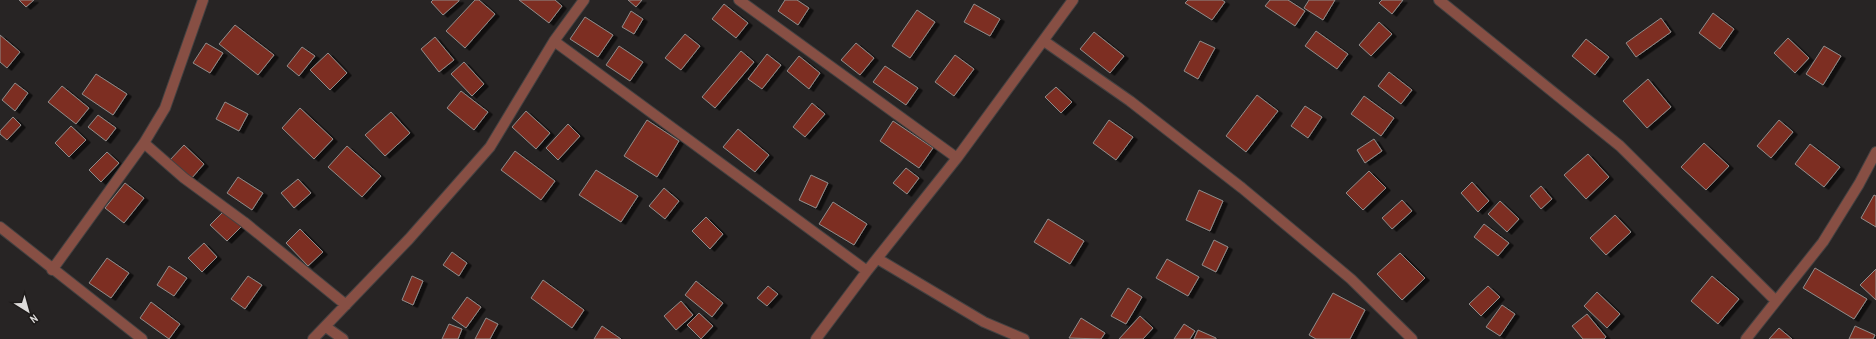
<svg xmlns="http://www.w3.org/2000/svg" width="1876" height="339" font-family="'Archivo Narrow',sans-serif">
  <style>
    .building { fill: #7d2f20; stroke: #908c8b; filter: url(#shadow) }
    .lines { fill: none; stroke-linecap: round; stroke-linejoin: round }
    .street-casing { stroke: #444141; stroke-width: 12 }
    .street { stroke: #874f44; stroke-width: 10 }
  </style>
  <defs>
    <filter id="shadow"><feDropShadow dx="4.5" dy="2.5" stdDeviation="0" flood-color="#0009"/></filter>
  </defs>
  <rect width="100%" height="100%" fill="#272424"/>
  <path class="building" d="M19,0H34L26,7Z
    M433,0H459V1L443,15L431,2Z
    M475,0H479L495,14L465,48L446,31Z
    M519,0H555L562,6L549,23Z
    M628,0H642L636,7Z
    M785,0H797L809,8L798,25L778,11Z
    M1188,0H1222L1225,2L1212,20L1185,3Z
    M1270,0H1288L1305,11L1295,26L1265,6Z
    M1309,0H1335L1323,20L1304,8Z
    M1382,0H1403L1392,14L1379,3Z
    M724,4L748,23L736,38L712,19Z
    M974,4L1000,19L990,36L964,22Z
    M917,10L935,22L910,58L892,46Z
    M631,11L643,19L634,34L622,27Z
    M1713,13L1734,29L1720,49L1699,33Z
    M585,17L613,35L598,57L570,39Z
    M1661,18L1671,32L1636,57L1626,43Z
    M1379,22L1392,34L1371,56L1359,45Z
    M235,25L274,55L258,75L219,44Z
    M1316,31L1348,54L1337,69L1305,46Z
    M1094,32L1124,56L1110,73L1080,49Z
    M685,34L700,46L681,70L665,58Z
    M0,35L20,52L7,68L0,62Z
    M435,37L454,60L439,72L421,49Z
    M1788,38L1809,58L1795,73L1774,53Z
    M1586,39L1609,57L1595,75L1572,56Z
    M1200,41L1215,48L1198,79L1184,71Z
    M206,43L223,53L210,73L193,63Z
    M856,43L874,58L860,75L841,60Z
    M619,46L643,62L630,81L606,65Z
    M1824,46L1841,56L1823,85L1806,74Z
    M302,47L315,56L299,76L287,66Z
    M741,51L754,62L715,108L702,97Z
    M328,53L347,73L330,90L310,70Z
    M767,54L781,65L762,89L748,79Z
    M955,55L974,69L954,96L935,82Z
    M799,56L820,73L809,89L787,71Z
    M464,62L484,84L472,96L451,74Z
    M885,66L918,88L906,105L873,82Z
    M1389,72L1412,90L1401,104L1378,86Z
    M96,74L127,94L113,115L82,94Z
    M1648,79L1671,107L1647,128L1623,101Z
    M15,83L28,93L15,111L2,100Z
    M62,86L89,108L76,124L48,102Z
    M1056,87L1072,102L1061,113L1045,97Z
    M461,91L488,112L474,130L447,108Z
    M1257,95L1278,111L1246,152L1226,136Z
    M1364,96L1394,118L1381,136L1351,114Z
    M225,102L248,114L239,131L216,119Z
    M812,103L825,114L805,137L793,127Z
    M1305,106L1322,117L1308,138L1291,126Z
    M300,108L333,139L314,159L282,128Z
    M526,111L550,133L536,149L512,127Z
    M391,112L410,133L385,156L365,135Z
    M98,115L116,128L106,141L88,127Z
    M13,117L21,125L7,140L0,134V131Z
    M647,120L679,141L657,177L624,156Z
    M1109,120L1133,137L1116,160L1093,143Z
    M1779,120L1793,132L1771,158L1757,146Z
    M893,121L933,148L919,168L880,141Z
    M568,124L580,136L558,160L546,148Z
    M71,126L86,140L69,157L55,143Z
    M738,129L769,155L755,172L723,147Z
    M1374,139L1382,151L1365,163L1357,150Z
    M1704,143L1729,166L1706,190L1681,167Z
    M1810,144L1840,167L1824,187L1795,164Z
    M184,145L204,164L191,179L170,160Z
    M347,146L381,176L362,197L328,167Z
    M515,151L555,181L541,200L501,170Z
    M107,152L119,163L101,182L89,170Z
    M1588,154L1609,177L1586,199L1564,175Z
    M906,168L919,178L907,194L893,183Z
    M596,170L638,196L621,222L579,195Z
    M1369,171L1386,188L1363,210L1346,193Z
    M811,175L828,183L816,208L799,200Z
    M238,177L263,193L252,210L227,193Z
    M298,179L311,193L294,208L281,193Z
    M1472,182L1489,201L1478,212L1461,193Z
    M125,183L144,198L124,223L105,208Z
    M1541,186L1552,199L1541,209L1530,196Z
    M664,188L679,201L665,219L649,206Z
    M1199,190L1223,201L1210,231L1186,220Z
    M1874,195L1876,196V227L1861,218Z
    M1402,200L1412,211L1392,229L1382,218Z
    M1500,201L1519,219L1507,232L1488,214Z
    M833,202L867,224L854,245L819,224Z
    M225,210L242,226L227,241L210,225Z
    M1615,215L1631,232L1606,255L1590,238Z
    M706,217L723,234L710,249L692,231Z
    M1048,219L1084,241L1070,264L1034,242Z
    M1484,224L1509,243L1498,256L1474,237Z
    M300,229L323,252L308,266L286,243Z
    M1214,240L1228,247L1216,272L1202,265Z
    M204,243L217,257L202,272L188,258Z
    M452,252L467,263L459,276L443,265Z
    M1400,253L1425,278L1402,300L1377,274Z
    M107,258L129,273L111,298L89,283Z
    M1167,259L1199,277L1188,296L1156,278Z
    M169,266L187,278L174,296L157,285Z
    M1815,268L1867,299L1854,319L1803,288Z
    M1876,269V300L1860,285Z
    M248,276L262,285L245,309L231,299Z
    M412,276L423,281L413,305L402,300Z
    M1712,276L1739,299L1718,324L1691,301Z
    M543,280L584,310L572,328L531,298Z
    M696,281L723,303L712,317L685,295Z
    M768,286L778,294L767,306L757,298Z
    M1488,286L1500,297L1481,316L1469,304Z
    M1128,288L1142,297L1126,324L1111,316Z
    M1597,292L1620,314L1607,328L1584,306Z
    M1333,293L1365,310L1350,339H1316L1309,335Z
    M467,297L481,307L466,328L452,318Z
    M681,301L693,315L676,330L664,316Z
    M151,302L180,324L169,339L140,318Z
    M1502,305L1515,314L1500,336L1486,327Z
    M699,313L713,326L701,339L687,325Z
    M1587,314L1606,337L1604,339H1583L1572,326Z
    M1140,316L1153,328L1143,339H1119Z
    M486,318L498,324L490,339H475Z
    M1081,318L1105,333L1101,339L1069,338Z
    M449,324L462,329L458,339H442Z
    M1184,324L1195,331L1190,339H1174Z
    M602,326L621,339H594Z
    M1855,326L1875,335L1873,339H1849Z
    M1779,328L1792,339H1769Z
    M1198,330L1216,338V339H1194Z"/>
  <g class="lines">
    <g class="street-casing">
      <path id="street" d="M739,0L957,158
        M1439,0L1620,146L1775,300
        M554,41L867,271
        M1044,41L1130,101L1242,188L1351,279L1412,339
        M144,143L184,178L244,222L346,305
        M0,227L142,339
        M878,259L984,322L1024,339
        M52,270L144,143L165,108L203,0
        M326,327L343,339
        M313,339L409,239L490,147L554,41L584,0
        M816,339L867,271L957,158L1073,0
        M1746,339L1823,242L1859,184L1876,152"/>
    </g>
    <use href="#street" class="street"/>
  </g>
  <g transform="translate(28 311) rotate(143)" stroke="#1e1b1a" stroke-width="3" paint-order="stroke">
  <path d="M0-3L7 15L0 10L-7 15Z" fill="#dddbda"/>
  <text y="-6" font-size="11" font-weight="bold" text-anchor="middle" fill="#dddbda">N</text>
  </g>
</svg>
